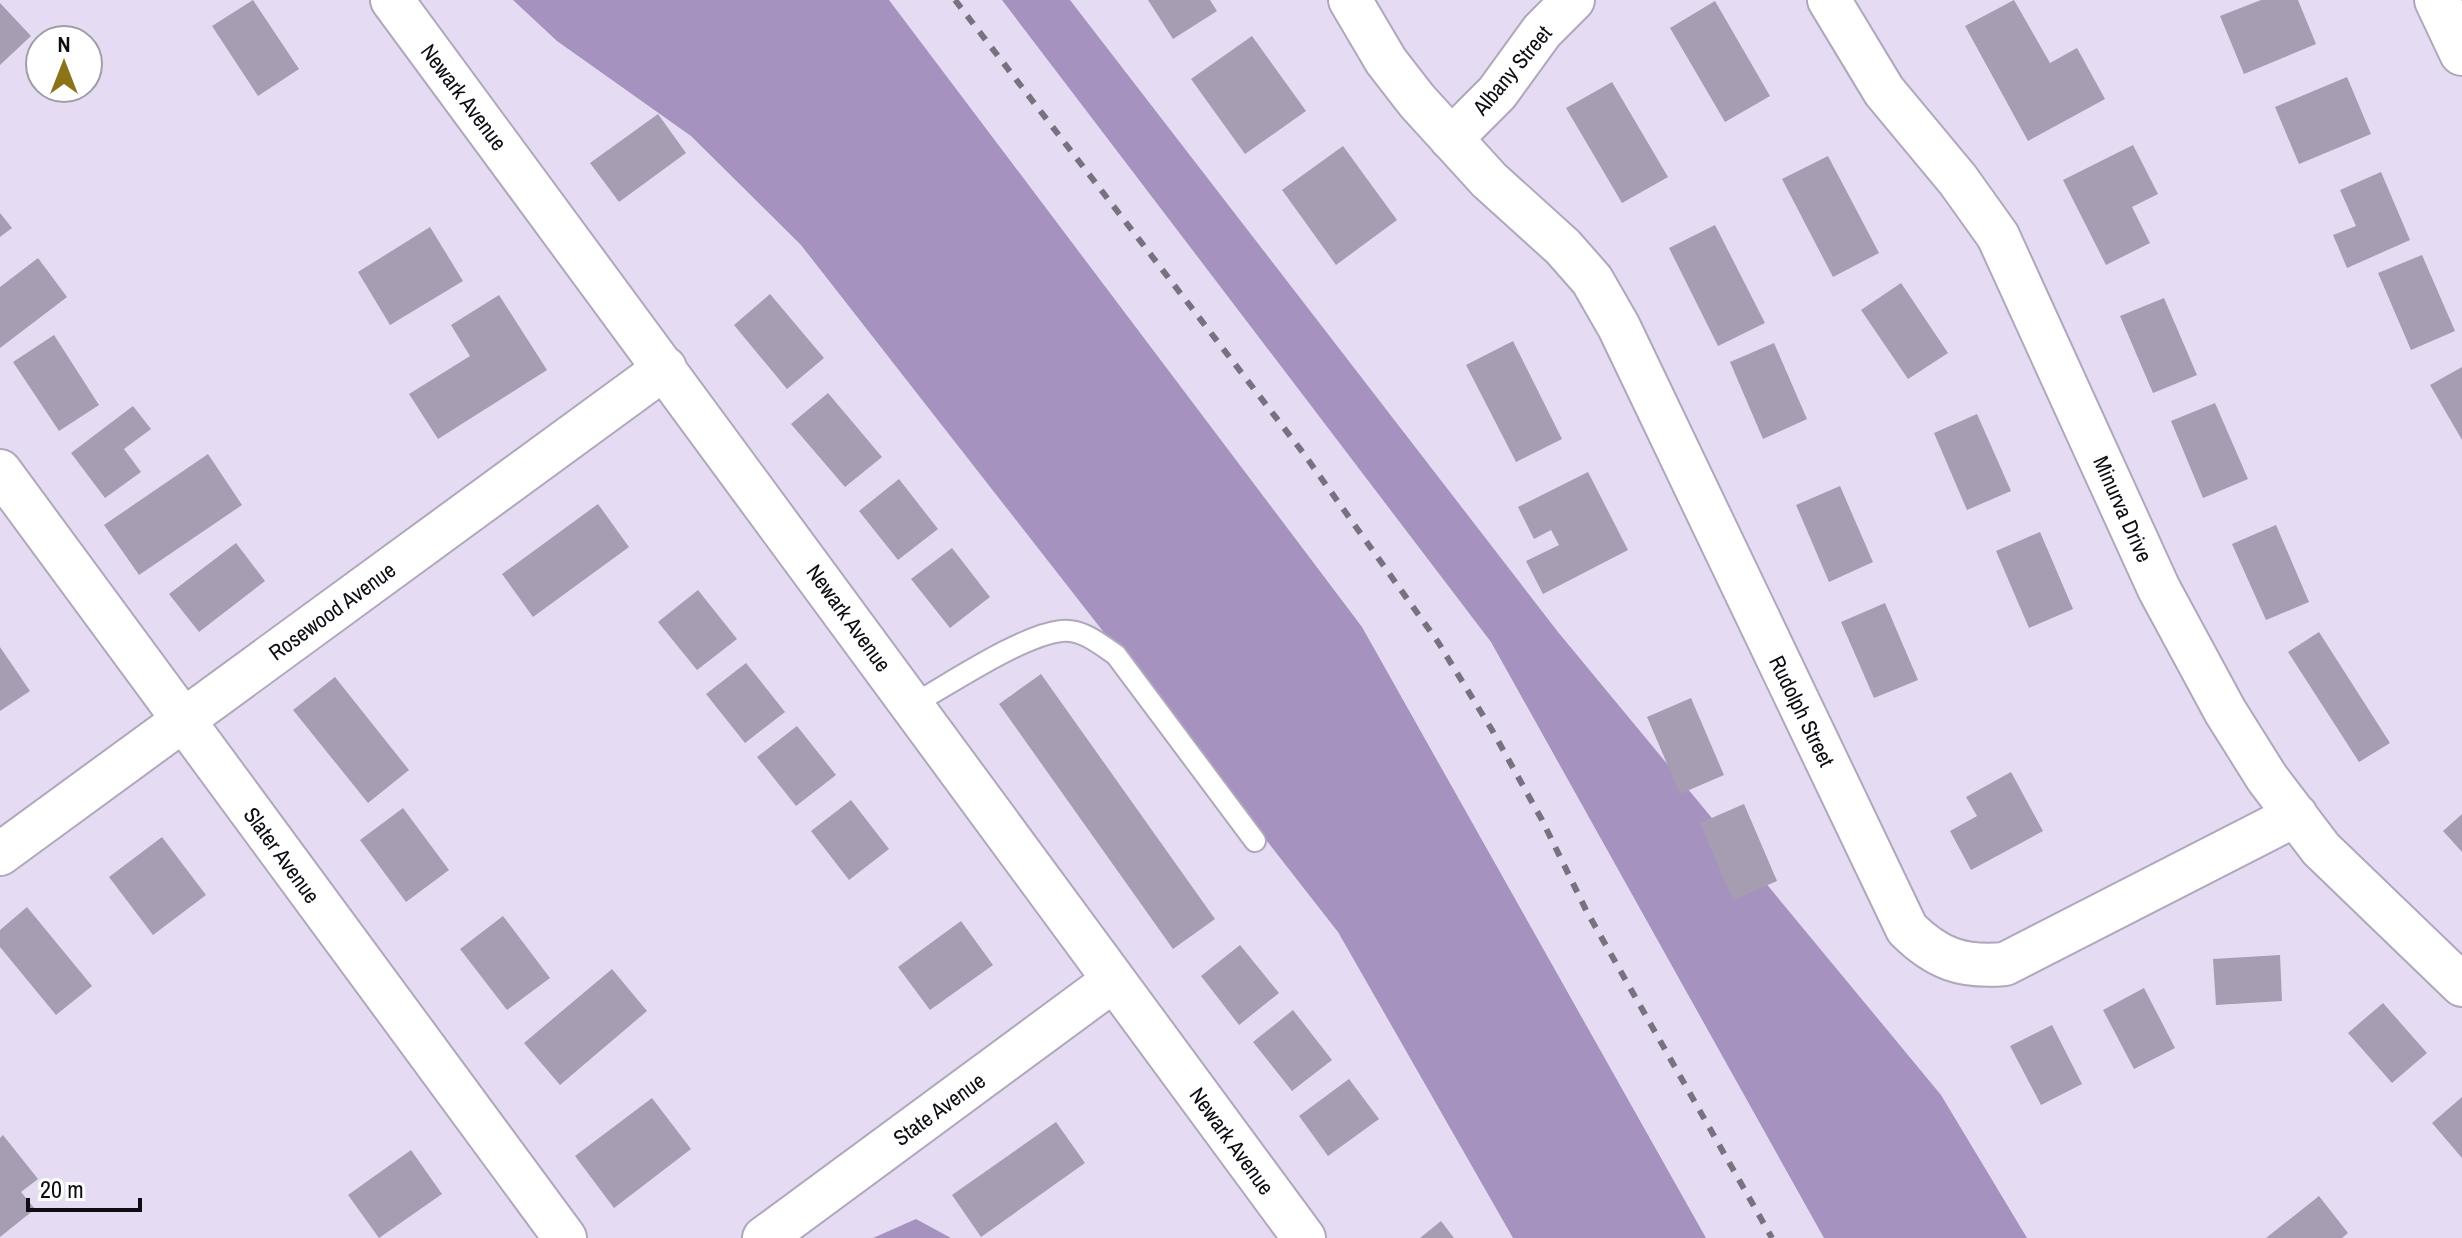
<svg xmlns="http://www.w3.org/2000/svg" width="2462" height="1238" font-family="'Archivo Narrow',sans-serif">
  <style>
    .forest { fill: #a592be }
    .building { fill: #a69db3 }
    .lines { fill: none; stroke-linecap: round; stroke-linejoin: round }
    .service-casing { stroke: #b0a7bd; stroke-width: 24 }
    .minor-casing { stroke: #b0a7bd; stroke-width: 46 }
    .tertiary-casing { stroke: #b0a7bd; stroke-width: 48 }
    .service { stroke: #fff; stroke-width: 20 }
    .minor { stroke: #fff; stroke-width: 42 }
    .tertiary { stroke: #fff; stroke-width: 44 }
    .rail { stroke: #787280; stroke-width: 6; stroke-dasharray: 10 10; stroke-linecap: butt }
    .labels { text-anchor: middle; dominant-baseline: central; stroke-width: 8; stroke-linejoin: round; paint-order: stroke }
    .street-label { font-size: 22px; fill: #0f0c13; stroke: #fff }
  </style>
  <rect width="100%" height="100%" fill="#e5dcf3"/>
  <path class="forest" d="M513,0H889L1362,627L1706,1238H1513L1338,932L801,245L691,136L557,41Z
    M1002,0H1070L1558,632L1941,1095L2027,1238H1824L1491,642Z
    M916,1219L951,1238H873Z"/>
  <path class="building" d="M253,0L299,69L258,96L212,26Z
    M1148,0H1210L1217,11L1173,39Z
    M2014,0L2050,63L2077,48L2105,99L2028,141L1965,26Z
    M2261,0H2298L2316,44L2244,74L2220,16Z
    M1715,1L1770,96L1725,122L1670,28Z
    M0,3L31,36L0,65Z
    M1252,36L1306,111L1245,154L1191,79Z
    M2347,77L2371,134L2299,164L2275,107Z
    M1612,82L1668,177L1622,203L1566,108Z
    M658,114L686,153L619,202L590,163Z
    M2133,145L2158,194L2132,207L2150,243L2106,265L2063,180Z
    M1343,146L1397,220L1336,265L1282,190Z
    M1828,156L1879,253L1833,277L1782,179Z
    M2381,172L2410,240L2347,268L2333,235L2356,226L2340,190Z
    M0,213L12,228L0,237Z
    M1715,225L1765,323L1718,346L1669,248Z
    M430,227L463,281L390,325L358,272Z
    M2422,255L2455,331L2411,350L2378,273Z
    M38,258L67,297L0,348V287Z
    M1901,283L1948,353L1908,379L1861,310Z
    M770,294L824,358L787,389L734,325Z
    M499,295L547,370L438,439L409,394L470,356L451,325Z
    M2164,298L2197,375L2153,393L2120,316Z
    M54,335L99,405L59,431L13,362Z
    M1513,341L1562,439L1516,462L1466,365Z
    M1774,343L1807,419L1763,439L1730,362Z
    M2462,367V440L2430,385Z
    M828,393L882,457L845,487L791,424Z
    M2215,403L2248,479L2203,498L2171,421Z
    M133,406L151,429L124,449L141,472L105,498L71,453Z
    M1977,414L2011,491L1967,510L1934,433Z
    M208,454L242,505L139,575L104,525Z
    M1588,472L1628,550L1543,594L1526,561L1559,545L1551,530L1534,539L1518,507Z
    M899,479L938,529L898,560L859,511Z
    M1840,486L1873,562L1829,582L1796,505Z
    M598,504L629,547L533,617L502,574Z
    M2276,525L2309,602L2266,620L2232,544Z
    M2040,532L2073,609L2029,628L1996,551Z
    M236,543L265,581L199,632L169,594Z
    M952,548L990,597L950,628L911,579Z
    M698,590L737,639L697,670L658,622Z
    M1885,603L1918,680L1874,698L1841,622Z
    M2319,632L2390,743L2359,762L2288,652Z
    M0,647L30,691L0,711Z
    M746,663L785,712L745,743L706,694Z
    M1041,674L1215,919L1173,949L999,704Z
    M335,677L409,770L368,803L293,710Z
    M1691,698L1724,775L1680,794L1647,717Z
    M797,726L836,775L796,806L757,757Z
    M2011,772L2043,831L1971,870L1950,831L1977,816L1966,797Z
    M851,800L889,849L849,880L811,831Z
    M1744,804L1777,881L1733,900L1700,823Z
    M403,808L449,870L406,902L360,840Z
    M2462,814V852L2443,831Z
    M162,837L206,895L153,935L109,877Z
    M27,907L92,986L56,1015L0,947V930Z
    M503,916L550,978L507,1010L460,949Z
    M961,921L993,965L930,1010L898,967Z
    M1240,945L1279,993L1239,1025L1201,976Z
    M2280,955L2282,1001L2216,1005L2213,959Z
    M612,969L647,1011L560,1085L524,1043Z
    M2144,988L2175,1048L2134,1069L2103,1010Z
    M2383,1003L2427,1053L2392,1083L2348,1033Z
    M1293,1010L1332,1060L1292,1091L1253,1042Z
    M2052,1025L2082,1084L2041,1105L2010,1046Z
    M1349,1079L1379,1119L1328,1156L1299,1116Z
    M2462,1097V1158L2432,1123Z
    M652,1098L691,1149L614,1208L575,1156Z
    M1056,1122L1085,1163L981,1237L952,1195Z
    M3,1135L38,1179L21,1192L35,1209L0,1237V1138Z
    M411,1150L442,1194L379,1238L348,1195Z
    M2319,1196L2348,1233L2342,1238H2266Z
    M1441,1221L1454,1238H1420Z"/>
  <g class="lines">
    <g class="service-casing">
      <path id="service" d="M912,705C950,684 1020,636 1061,631C1081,628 1100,644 1116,655L1255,841"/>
    </g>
    <g class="minor-casing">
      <path id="minor" d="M392,0L1304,1238
        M1350,0L1386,61L1417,101L1489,180L1563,247L1592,280L1619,327L1907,929C1937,959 1963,968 2005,964L2296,815
        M1829,0L1884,91L1958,180L1998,236L2159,589L2225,711L2267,778L2321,849L2462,985
        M1451,139L1497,93L1542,31L1573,0
        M0,471L565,1238
        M0,854L665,368
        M764,1238L1114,980"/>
    </g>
    <g class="tertiary-casing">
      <path id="tertiary" d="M2437,0L2462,53"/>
    </g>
    <use href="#service" class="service"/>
    <use href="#minor" class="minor"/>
    <use href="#tertiary" class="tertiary"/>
    <path class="rail" d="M955,0L1304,454L1438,642L1492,730L1542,820L1587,912L1772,1238"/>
  </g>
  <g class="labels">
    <g class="street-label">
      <text transform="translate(1512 70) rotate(-50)">Albany Street</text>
      <text transform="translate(464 97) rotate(53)">Newark Avenue</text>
      <text transform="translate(2123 509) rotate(66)">Minurva Drive</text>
      <text transform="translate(332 611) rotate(-36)">Rosewood Avenue</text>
      <text transform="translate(849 618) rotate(54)">Newark Avenue</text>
      <text transform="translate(1802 711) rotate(64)">Rudolph Street</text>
      <text transform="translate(282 855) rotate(54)">Slater Avenue</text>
      <text transform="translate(939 1109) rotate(-36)">State Avenue</text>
      <text transform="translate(1232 1141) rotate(54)">Newark Avenue</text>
    </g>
  </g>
  <g transform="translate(64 64)"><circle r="38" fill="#ffffff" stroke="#9f9ea1" stroke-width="2"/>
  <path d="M0-6L14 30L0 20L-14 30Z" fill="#8b7418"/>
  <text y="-12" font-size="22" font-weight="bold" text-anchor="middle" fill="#0f0c13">N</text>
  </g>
  <path d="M28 1198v12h112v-12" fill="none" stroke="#0f0c13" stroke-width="4"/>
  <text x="40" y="1198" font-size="24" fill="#0f0c13" stroke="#ffffff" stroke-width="6" paint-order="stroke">20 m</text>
</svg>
